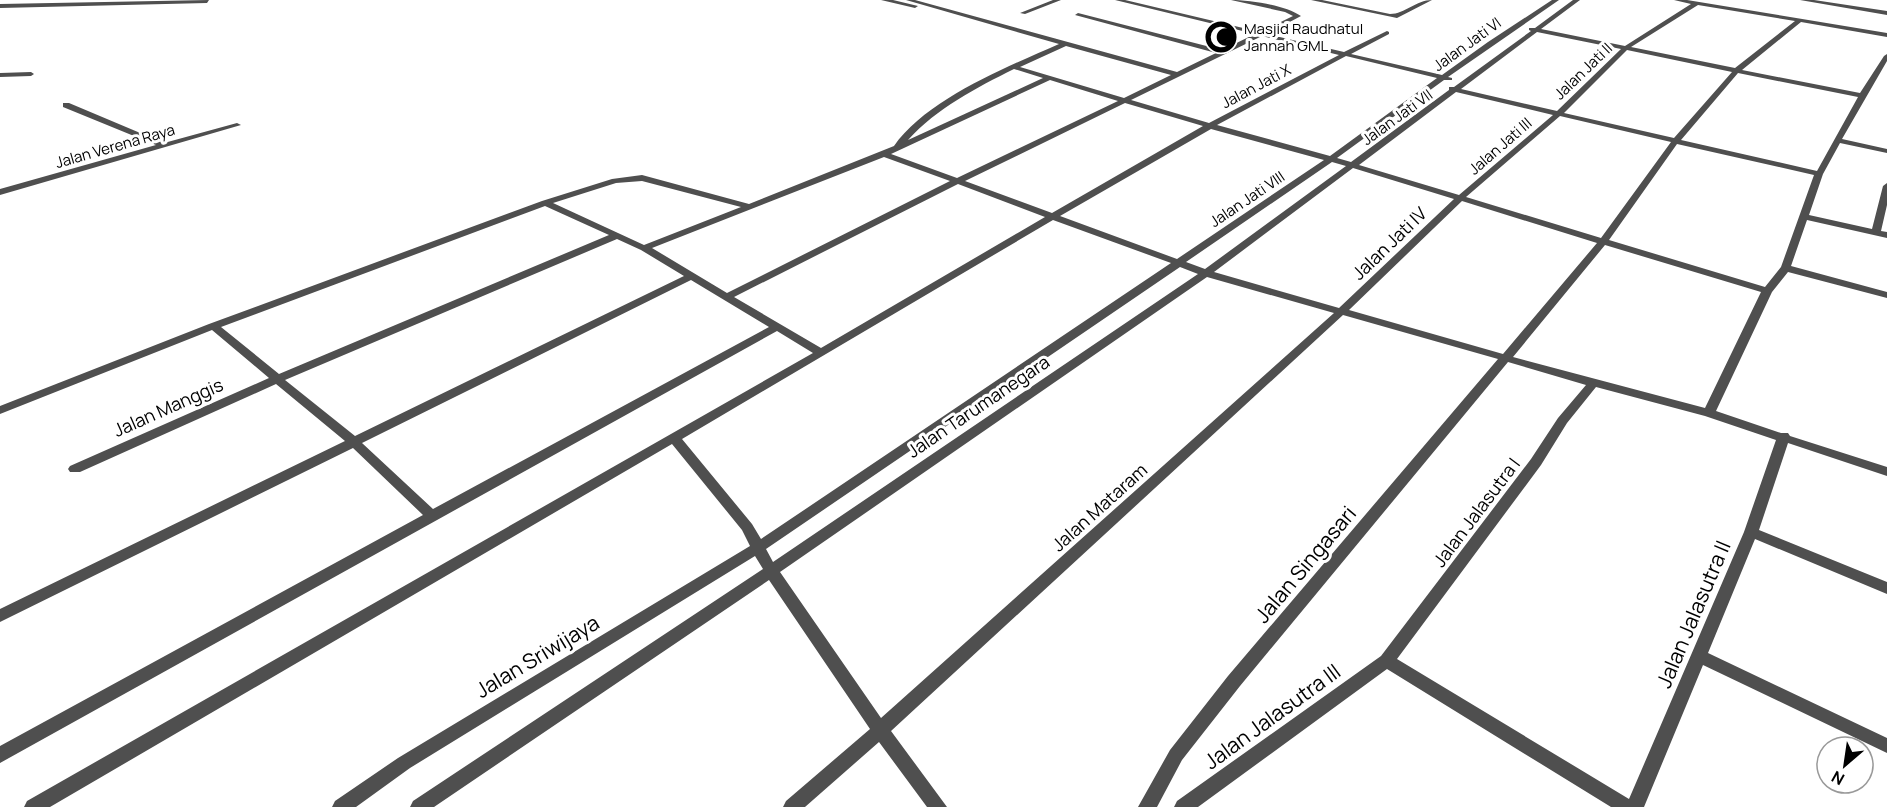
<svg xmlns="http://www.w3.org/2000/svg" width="1887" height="807" font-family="Manrope,sans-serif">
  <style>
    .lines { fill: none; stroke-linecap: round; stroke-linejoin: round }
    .street { fill: #4f4f4f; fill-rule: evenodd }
    .labels { text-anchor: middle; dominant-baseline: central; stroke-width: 6; stroke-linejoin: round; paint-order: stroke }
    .far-poi-label { font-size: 15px; fill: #000; stroke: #fff; text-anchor: start }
    .far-street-label { font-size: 15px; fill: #000; stroke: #fff }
    .street-label { font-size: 18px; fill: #000; stroke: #fff }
    .near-street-label { font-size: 21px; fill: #000; stroke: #fff }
  </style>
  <rect width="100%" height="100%" fill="#fff"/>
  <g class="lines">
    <path class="street" d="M209,0L207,3L0,8V4Z
      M881,0H893L918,6L915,8Z
      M906,0H915L1177,72L1216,53L1075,15L1078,13L1222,50L1255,34L1115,0H1125L1260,32L1293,16L1285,12L1231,0C1250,0 1285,5 1301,16L1267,34L1344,52L1387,31L1389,32V34L1351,54L1442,75L1488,42L1552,0H1559L1448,77L1452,78V80H1444L1337,158L1351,162L1449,90V87H1454L1531,31L1529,30V28H1535L1573,0H1580L1541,29L1625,46L1691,4L1674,0H1687L1887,33V37L1801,22L1742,70L1860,93L1884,56L1887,54V61L1842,139L1887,149V153L1840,143L1823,174L1809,215L1872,229L1883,186L1887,183V205L1881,231L1887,232V238L1807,220L1791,266L1887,292V298L1788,272L1772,292L1716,411L1781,433H1788L1790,436L1887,467V476L1788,443L1759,530L1887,582V594L1755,539L1708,653L1887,738V753L1703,665L1644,807H1611L1387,669L1198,807H1174L1177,801L1381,656L1531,459L1558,418L1586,385L1508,362L1240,686L1182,760L1157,807H1138L1170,750L1228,676L1498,359L1343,315L891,731L947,807H927L879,742L805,807H783L786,801L870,729L769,580L434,807H410L413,801L763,569L755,556L410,768L356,807H332L335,801L398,758L750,546L742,530L672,444L50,807H24L27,801L813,353L777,331L0,763V746L423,515L353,448L0,622V609L345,441L276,384L80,472H70L68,469L70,466L269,378L212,330L0,414V406L209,324L542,201L612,179L642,175L749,204L894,146C927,99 1007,67 1059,44ZM1698,5L1795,21L1735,68L1631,47ZM1537,32L1621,49L1557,111L1461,89ZM1262,36L1339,55L1209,123L1131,100ZM1066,46L1171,75L1124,98L1020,67ZM1627,50L1732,72L1674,138L1564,113ZM1346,56L1437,78L1330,156L1217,125ZM1014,69L1043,78L908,140C937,108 976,88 1014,69ZM1738,73L1858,97L1817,171L1681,140ZM1050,80L1118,101L957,178L891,154ZM1456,92L1553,115L1459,195L1359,165ZM1125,103L1203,126L1052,213L965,181ZM1560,116L1671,142L1601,238L1466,197ZM1211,129L1324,160L1177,259L1060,216ZM1677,144L1814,175L1781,267L1765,287L1609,240ZM884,157L950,181L727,293L652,248ZM1332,162L1346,166L1205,269L1186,262ZM1353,168L1454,199L1339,308L1214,272ZM642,181L741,207L644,245L553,203L616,183ZM958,184L1045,217L821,348L734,297ZM1462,201L1597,243L1503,354L1349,310ZM545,206L609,235L279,374L221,327ZM1053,220L1171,263L761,539L752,524L682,439ZM617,239L641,250L684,276L355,436L285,380ZM1605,245L1761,292L1705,408L1513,357ZM1180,267L1198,274L773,562L766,549ZM1207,277L1334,313L881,718L780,572ZM691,280L769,327L433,509L362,443ZM1596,387L1705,416L1776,440L1744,532L1629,799L1397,659L1541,465L1567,423Z
      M1053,0H1061L1025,14L1020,13Z
      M1311,0H1322L1390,14C1405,14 1416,0 1432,0L1397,18Z
      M1800,0H1814L1887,11V15Z
      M0,73L31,72L34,74L31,76L0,77Z
      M63,103H69L164,143L237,123L241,125L0,195V189L156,145L63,107Z"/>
  </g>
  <defs>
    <g id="mosque-disc" transform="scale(1.725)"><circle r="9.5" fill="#000" stroke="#fff"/><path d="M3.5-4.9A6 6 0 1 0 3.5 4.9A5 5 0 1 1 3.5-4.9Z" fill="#fff"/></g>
  </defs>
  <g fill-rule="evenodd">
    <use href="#mosque-disc" x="1221" y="37"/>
  </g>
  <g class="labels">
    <g class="far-poi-label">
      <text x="1244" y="28">Masjid Raudhatul<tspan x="1244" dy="17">Jannah GML</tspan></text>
    </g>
    <g class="far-street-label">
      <text transform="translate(1467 44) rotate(-36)">Jalan Jati VI</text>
      <text transform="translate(1583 71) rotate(-44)">Jalan Jati II</text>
      <text transform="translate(1256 86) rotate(-28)">Jalan Jati X</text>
      <text transform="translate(1397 117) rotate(-36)">Jalan Jati VII</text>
      <text transform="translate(115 146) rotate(-16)">Jalan Verena Raya</text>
      <text transform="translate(1500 146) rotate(-41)">Jalan Jati III</text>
      <text transform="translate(1247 199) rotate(-34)">Jalan Jati VIII</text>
    </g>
    <g class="street-label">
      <text transform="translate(1389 243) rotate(-44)">Jalan Jati IV</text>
      <text transform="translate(978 406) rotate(-34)">Jalan Tarumanegara</text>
      <text transform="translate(168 407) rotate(-24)">Jalan Manggis</text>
      <text transform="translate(1099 507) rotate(-42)">Jalan Mataram</text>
      <text transform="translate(1476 512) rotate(-53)">Jalan Jalasutra I</text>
    </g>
    <g class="near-street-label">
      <text transform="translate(1305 564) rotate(-50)">Jalan Singasari</text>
      <text transform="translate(1693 614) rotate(-67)">Jalan Jalasutra II</text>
      <text transform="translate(537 656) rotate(-31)">Jalan Sriwijaya</text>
      <text transform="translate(1272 716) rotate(-36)">Jalan Jalasutra III</text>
    </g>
  </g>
  <g transform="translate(1845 765) rotate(209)"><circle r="28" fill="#ffffff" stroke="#999999" stroke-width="1.5"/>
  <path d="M0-4.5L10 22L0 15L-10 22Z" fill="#000000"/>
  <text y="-9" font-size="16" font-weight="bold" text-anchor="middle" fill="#000000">N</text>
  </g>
</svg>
